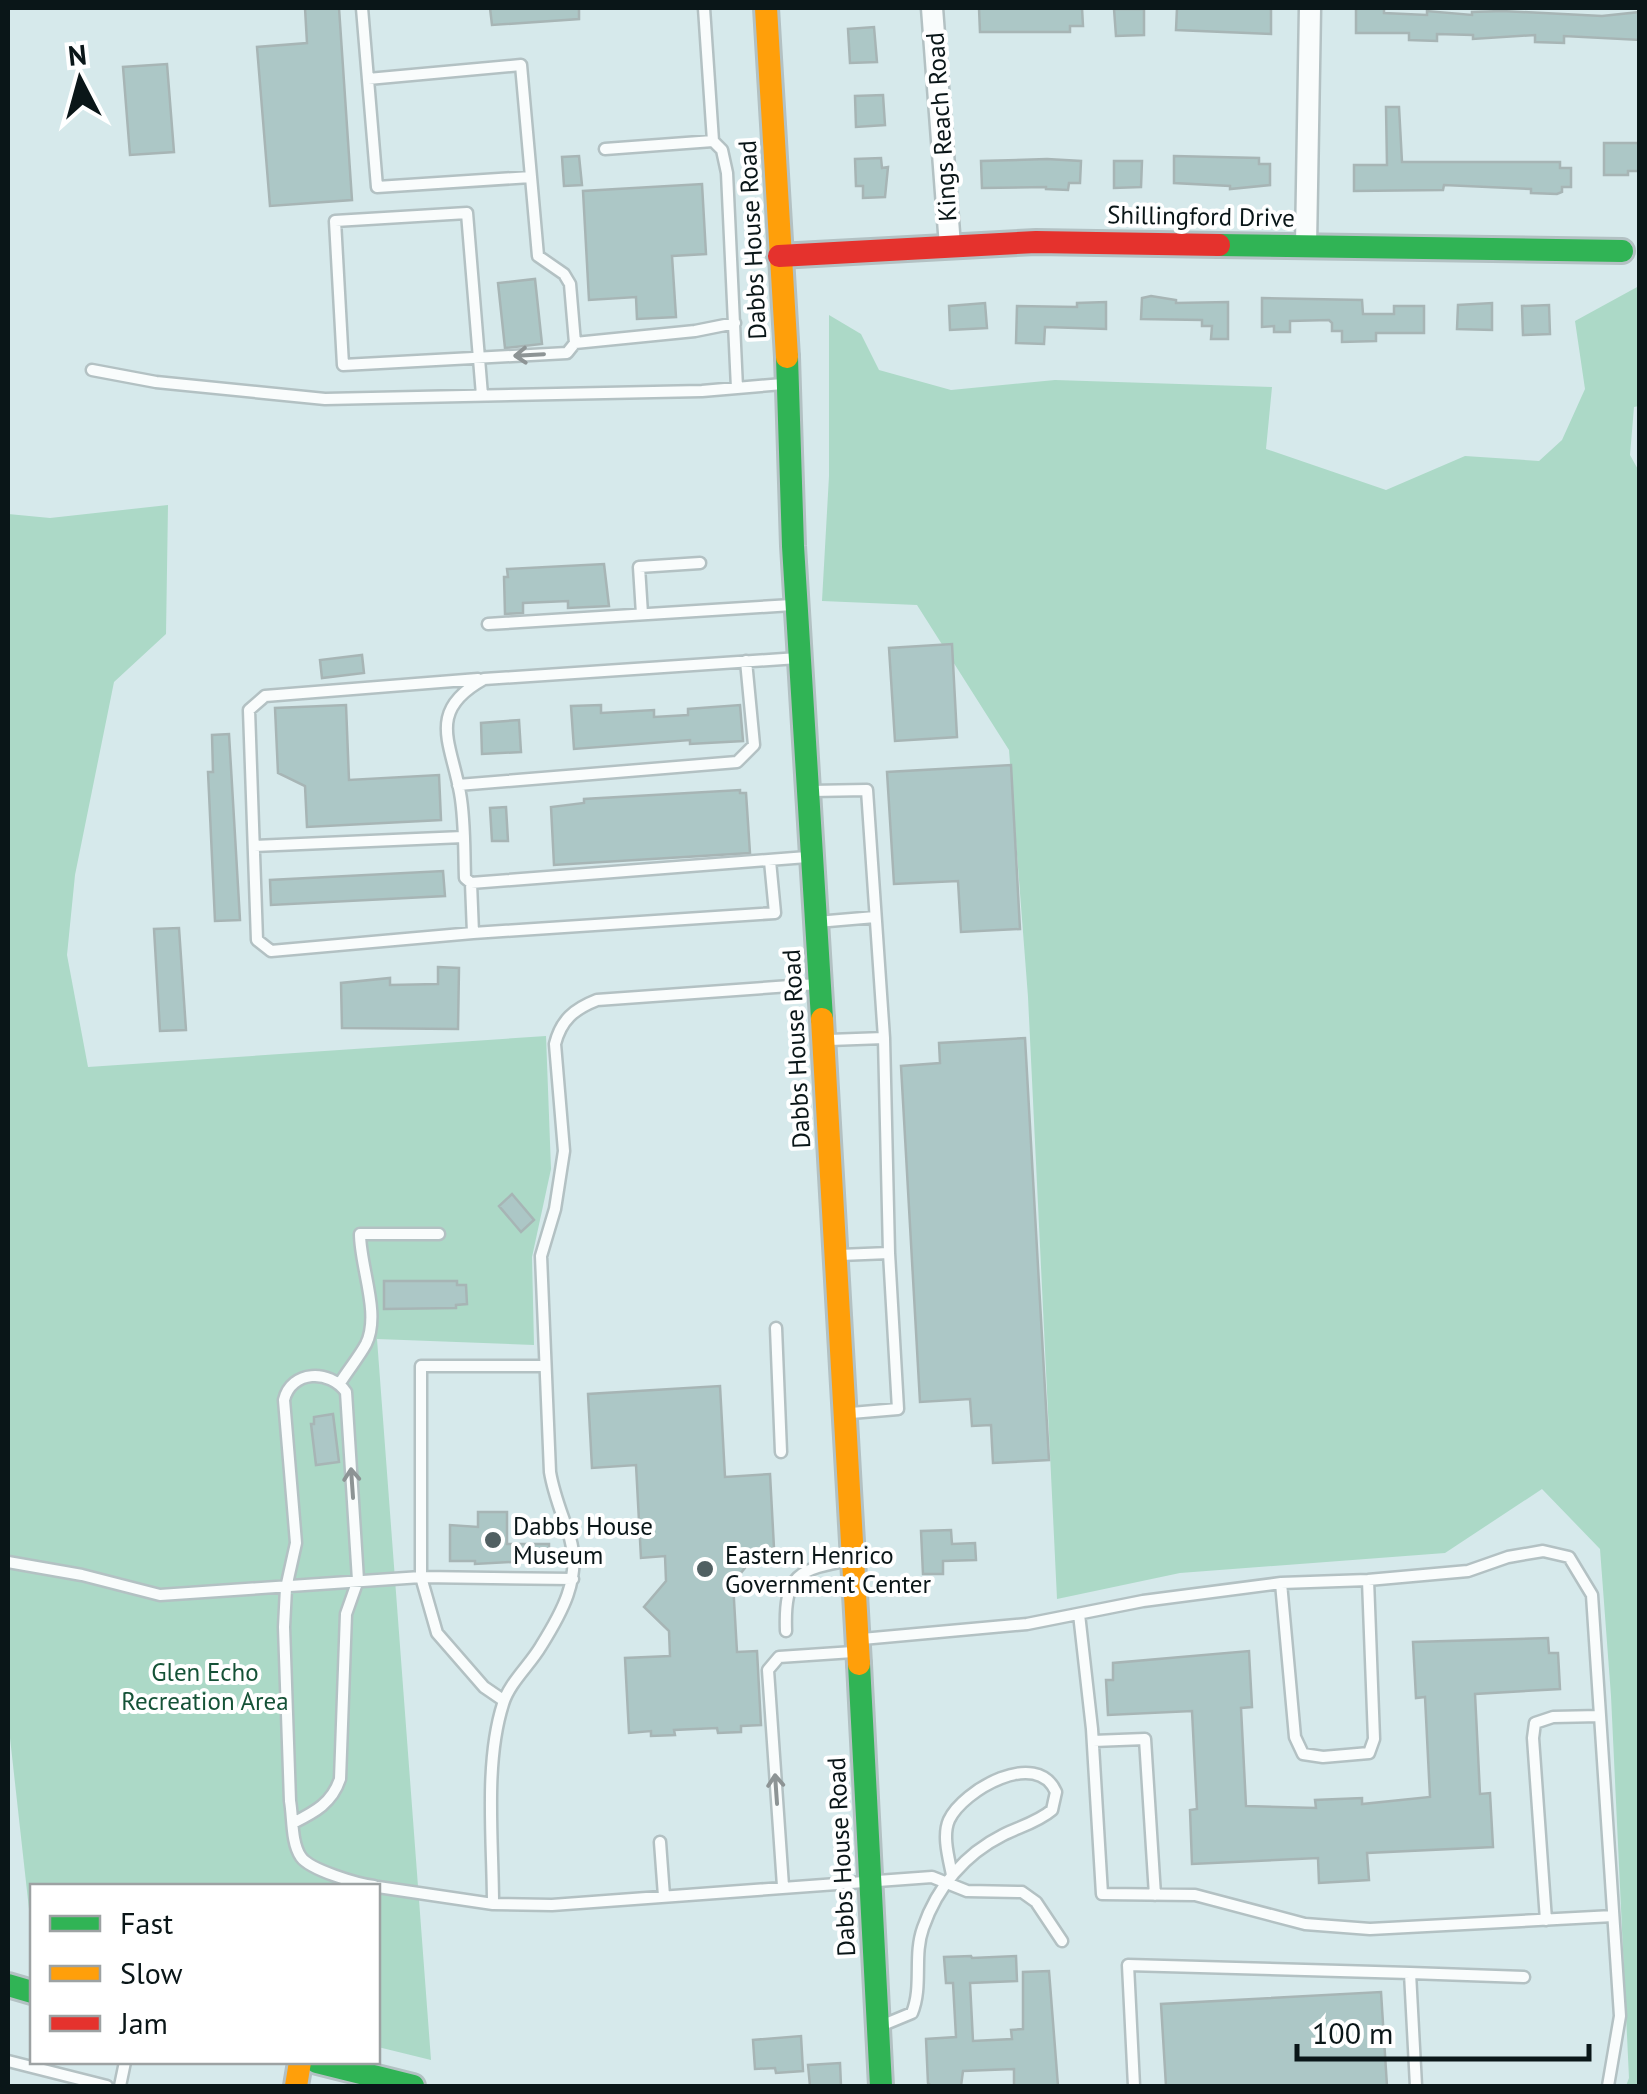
<svg xmlns="http://www.w3.org/2000/svg" width="1647" height="2094" font-family="'PT Sans',sans-serif">
  <style>
    .green { fill: #acd9c7 }
    .building { fill: #acc7c6; stroke: #a7b5b5; stroke-width: 2.5 }
    .lines { fill: none; stroke-linecap: round; stroke-linejoin: round }
    .lane-casing { stroke: #b3c1c3; stroke-width: 15 }
    .street-casing { stroke: #b3c1c3; stroke-width: 25 }
    .fast-casing { stroke: #b3c1c3; stroke-width: 28 }
    .slow-casing { stroke: #b3c1c3; stroke-width: 28 }
    .jam-casing { stroke: #b3c1c3; stroke-width: 28 }
    .lane { stroke: #f9fcfc; stroke-width: 10 }
    .street { stroke: #f9fcfc; stroke-width: 20 }
    .fast { stroke: #30b455; stroke-width: 22 }
    .slow { stroke: #ff9f0a; stroke-width: 22 }
    .jam { stroke: #e5322d; stroke-width: 22 }
    .oneway { stroke: #8d9495 }
    .poi-dot { fill: #516062; stroke: #fff; stroke-width: 4 }
    .labels { text-anchor: middle; dominant-baseline: central; stroke-width: 8; stroke-linejoin: round; paint-order: stroke }
    .street-label { font-size: 25px; fill: #0a1618; stroke: #fff }
    .poi-label { font-size: 25px; fill: #0a1618; stroke: #fff; text-anchor: start }
    .park-label { font-size: 25px; fill: #155237; stroke: #fff }
  </style>
  <rect width="100%" height="100%" fill="#d6e9eb"/>
  <path class="green" d="M1639,286V406L1634,407L1630,455L1640,473L1639,2086H1626L1629,2078L1611,1696L1600,1549L1542,1489L1445,1553L1180,1573L1057,1599L1028,997L1009,750L917,605L822,601L829,476V315L861,334L879,370L951,390L1055,380L1272,387L1266,449L1386,490L1465,456L1539,461L1562,440L1585,389L1575,321Z
    M168,505L166,634L114,682L75,875L67,955L88,1067L546,1036L551,1169L532,1257L534,1345L377,1339L431,2060L378,2047V1886H32V1936L8,1720V514L50,518Z"/>
  <path class="building" d="M305,8H339L352,200L270,206L257,47L307,43Z
    M490,8H579V19L492,25Z
    M979,8H1082L1083,26H1070V32H980Z
    M1177,8H1271V34L1176,30Z
    M1356,8H1384V13L1427,15V11L1472,15V12L1502,11L1602,16L1640,12V40L1564,36V43L1535,42V35L1473,39V35L1437,34V41L1409,40V33H1356Z
    M1114,9H1144V35L1116,36Z
    M874,27L877,62L850,63L848,29Z
    M167,64L174,152L130,155L123,67Z
    M883,95L885,125L856,127L855,96Z
    M1386,107H1399L1402,162H1560V168H1571V187H1562V192L1557,194L1531,193V189L1444,185L1443,190L1354,191V165H1387Z
    M1604,143H1640V171H1628V175H1604Z
    M579,156L582,185L564,186L562,157Z
    M1174,156L1259,158V164H1270V185L1230,189V186L1174,183Z
    M881,158L882,168L888,167L885,197L863,198V186H856L855,159Z
    M1047,159L1081,161L1080,183H1069L1068,190L1046,189V187L982,188L981,161Z
    M1114,161H1142L1141,187L1114,188Z
    M702,184L706,254L672,256L676,317L637,319L636,297L589,300L583,191Z
    M535,279L542,344L505,348L498,283Z
    M1151,296L1176,300V303L1228,302V339H1211L1212,326H1202V320L1141,319L1142,298Z
    M1262,298L1362,300L1363,314H1394V306H1424V333H1376V341L1342,342V331H1332V323L1329,320L1290,321V332H1274V326L1262,327Z
    M1106,302V329L1045,327L1044,344L1016,343L1017,306L1077,307V303Z
    M985,303L987,328L950,330L949,306Z
    M1492,303V330L1457,329L1458,305Z
    M1549,305L1550,334L1523,335L1522,306Z
    M604,564L609,606L568,608V601L523,603V613L505,614L504,577H508L507,569Z
    M952,644L957,737L895,741L889,648Z
    M362,655L364,673L322,678L320,660Z
    M346,705L349,780L439,775L441,820L307,827L305,786L278,773L275,708Z
    M601,705V713L654,710V717L688,715V709L740,705L743,741L690,744V740L574,749L571,706Z
    M519,720L521,752L482,754L481,723Z
    M229,734L240,920L215,921L208,772H213L212,735Z
    M1011,765L1020,929L961,932L958,881L894,884L887,772Z
    M740,790V793H746L750,853L554,865L551,807L584,803V799Z
    M506,807L508,841H492L490,808Z
    M443,871L445,896L271,905L270,880Z
    M179,928L186,1030L160,1031L154,929Z
    M438,967L459,968L458,1029L342,1028L341,983L390,978V985L438,984Z
    M1025,1038L1049,1460L993,1463L991,1425L972,1426L970,1399L920,1402L901,1066L940,1063L939,1043Z
    M512,1194L534,1220L521,1232L499,1206Z
    M384,1281H457V1285H466L467,1304L456,1305V1308L384,1309Z
    M720,1386L725,1477L770,1474L774,1548L760,1549L733,1583L737,1652L757,1651L761,1725L741,1726V1732L718,1733L717,1728L674,1730L675,1735L651,1736V1731L629,1733L625,1658L670,1656L669,1631L644,1607L666,1581L665,1556L641,1558L636,1465L592,1468L588,1394Z
    M333,1414L339,1462L316,1465L311,1424H314V1417Z
    M478,1512H507V1544H549V1560L475,1564V1561H450V1525L478,1527Z
    M951,1530L952,1544L975,1543L976,1560L943,1561V1574H923L921,1531Z
    M1548,1638L1549,1653H1558L1560,1689L1475,1694L1480,1794L1490,1793L1493,1847L1367,1853L1369,1880L1319,1883L1318,1858L1192,1864L1190,1810L1197,1809L1192,1711L1108,1715L1106,1680H1113V1663L1249,1651L1252,1707L1241,1708L1246,1806L1316,1808L1315,1800L1362,1798V1804L1430,1797L1425,1697L1416,1698L1413,1642Z
    M971,1956L972,1958L1016,1956L1017,1981L970,1983L973,2041L1012,2039L1011,2030L1023,2029V1972L1049,1971L1058,2086H1014V2069L963,2071L961,2086H931L928,2083L926,2039L956,2037L953,1983H946L944,1957Z
    M1381,1992L1387,2086H1166L1161,2004Z
    M801,2036L803,2071L776,2073L775,2068L755,2069L753,2040Z
    M840,2063L841,2086H810L808,2065Z"/>
  <g class="lines">
    <g class="lane-casing">
      <path id="lane" d="M362,8L377,187L531,177L538,256L564,274L570,284L575,343L567,353L343,365L335,221L467,213L482,395
        M368,79L521,65L531,177
        M713,141L722,150L727,173L737,388
        M605,149L713,141L704,8
        M575,343L695,331L735,323
        M92,370L156,382L325,399L702,391L783,384
        M642,614L639,567L700,563
        M488,624L792,605
        M798,658L484,679C426,711 451,742 460,793C465,820 464,850 465,878L471,883L807,857
        M458,785L737,762L754,745L746,661
        M811,791L867,790L884,1038
        M254,846L463,837
        M471,883L473,933L775,913L770,861
        M817,922L875,917
        M473,933L271,951L257,940L249,710L265,696L478,679
        M829,1040L884,1038L889,1253L898,1409L851,1413
        M840,1255L889,1253
        M776,1328L781,1452
        M340,1383C348,1370 359,1357 366,1344C381,1314 360,1267 360,1234H439
        M8,1562L82,1575L160,1595L421,1577V1366H545
        M1281,1583L1295,1737L1303,1754L1323,1757L1369,1753L1374,1739L1368,1580
        M1079,1614L1092,1729L1102,1894L1195,1895L1305,1924L1370,1929L1613,1916
        M786,1631C784,1574 798,1569 851,1560
        M862,1639L1027,1624L1143,1601L1281,1583L1368,1580L1468,1571L1508,1557L1543,1551L1569,1557L1592,1595L1620,2016L1608,2086
        M503,1700L484,1687L437,1633L421,1577L573,1579
        M1093,1741L1145,1739L1155,1895
        M293,1823C315,1812 332,1803 340,1779L346,1614L358,1580L346,1392C330,1369 291,1370 284,1400L296,1543L286,1588L284,1627L290,1801C293,1817 291,1843 301,1857C310,1870 358,1884 374,1886
        M660,1842L664,1896
        M783,1886L768,1670L779,1657L853,1652
        M378,1887L493,1904L552,1905L932,1877L967,1891L1022,1892L1036,1902L1062,1941
        M493,1904C493,1842 484,1763 503,1704C509,1683 530,1665 541,1646C561,1614 582,1578 570,1538C563,1516 554,1496 550,1472L541,1256L555,1209L564,1151L555,1044C561,1020 574,1009 597,1000L818,984
        M1546,1920L1533,1738L1535,1723L1553,1717L1600,1716
        M1410,1973L1524,1977
        M883,2025L912,2013C923,1986 913,1956 923,1928C937,1887 965,1854 1003,1835C1019,1827 1038,1822 1052,1810L1056,1792C1037,1748 963,1790 949,1820C942,1836 949,1859 952,1875
        M8,2061L107,2086
        M120,2086L125,2062
        M1134,2086L1128,1965L1410,1973L1416,2086"/>
    </g>
    <g class="street-casing">
      <path id="street" d="M932,8L950,246
        M1306,245L1310,8"/>
    </g>
    <g class="fast-casing">
      <path id="fast" d="M1219,245L1622,251
        M787,357L793,546L822,1019
        M859,1664L881,2086
        M8,1985L32,1992
        M317,2062L413,2086"/>
    </g>
    <g class="slow-casing">
      <path id="slow" d="M766,8L787,357
        M822,1019L859,1664
        M296,2086L300,2062"/>
    </g>
    <g class="jam-casing">
      <path id="jam" d="M779,256L1036,242L1219,245"/>
    </g>
    <use href="#lane" class="lane"/>
    <use href="#street" class="street"/>
    <use href="#fast" class="fast"/>
    <use href="#slow" class="slow"/>
    <use href="#jam" class="jam"/>
  </g>
  <defs><path id="oneway-shaft" d="M-6 0H5M1.5-3L5.5 0L1.5 3" fill="none" stroke-width="1.6" stroke-linecap="round" stroke-linejoin="round" transform="scale(2.5)"/></defs>
  <g class="oneway">
    <use href="#oneway-shaft" transform="translate(529 355) rotate(177)"/>
    <use href="#oneway-shaft" transform="translate(352 1483) rotate(-94)"/>
    <use href="#oneway-shaft" transform="translate(776 1789) rotate(-94)"/>
  </g>
  <g class="poi-dot">
    <circle cx="493" cy="1540" r="10"/>
    <circle cx="705" cy="1569" r="10"/>
  </g>
  <g class="labels">
    <g class="street-label">
      <text transform="translate(941 127) rotate(-94)">Kings Reach Road</text>
      <text transform="translate(1201 216) rotate(1)">Shillingford Drive</text>
      <text transform="translate(752 240) rotate(-93)">Dabbs House Road</text>
      <text transform="translate(796 1049) rotate(-93)">Dabbs House Road</text>
      <text transform="translate(841 1857) rotate(-93)">Dabbs House Road</text>
    </g>
    <g class="poi-label">
      <text x="513" y="1526">Dabbs House<tspan x="513" dy="29">Museum</tspan></text>
      <text x="725" y="1555">Eastern Henrico<tspan x="725" dy="29">Government Center</tspan></text>
    </g>
    <g class="park-label">
      <text x="205" y="1672">Glen Echo<tspan x="205" dy="29">Recreation Area</tspan></text>
    </g>
  </g>
  <rect width="1647" height="2094" fill="none" stroke="#0a1618" stroke-width="20"/>
  <rect x="30" y="1884" width="350" height="180" fill="#ffffff" stroke="#9da2a3" stroke-width="2.5"/>
  <rect x="50" y="1916" width="50" height="15" fill="#30b455" stroke="#9da2a3" stroke-width="2.5"/>
  <text x="120" y="1934" font-size="30" fill="#0a1618">Fast</text>
  <rect x="50" y="1966" width="50" height="15" fill="#ff9f0a" stroke="#9da2a3" stroke-width="2.5"/>
  <text x="120" y="1984" font-size="30" fill="#0a1618">Slow</text>
  <rect x="50" y="2016" width="50" height="15" fill="#e5322d" stroke="#9da2a3" stroke-width="2.5"/>
  <text x="120" y="2034" font-size="30" fill="#0a1618">Jam</text>
  <g transform="translate(80 80) rotate(354)" stroke="#ffffff" stroke-width="8" paint-order="stroke">
  <path d="M0-8L18 38L0 25L-18 38Z" fill="#0a1618"/>
  <text y="-15" font-size="28" font-weight="bold" text-anchor="middle" fill="#0a1618">N</text>
  </g>
  <path d="M1297 2044v15h292v-15" fill="none" stroke="#0a1618" stroke-width="5"/>
  <text x="1312" y="2044" font-size="30" fill="#0a1618" stroke="#ffffff" stroke-width="8" paint-order="stroke">100 m</text>
</svg>
